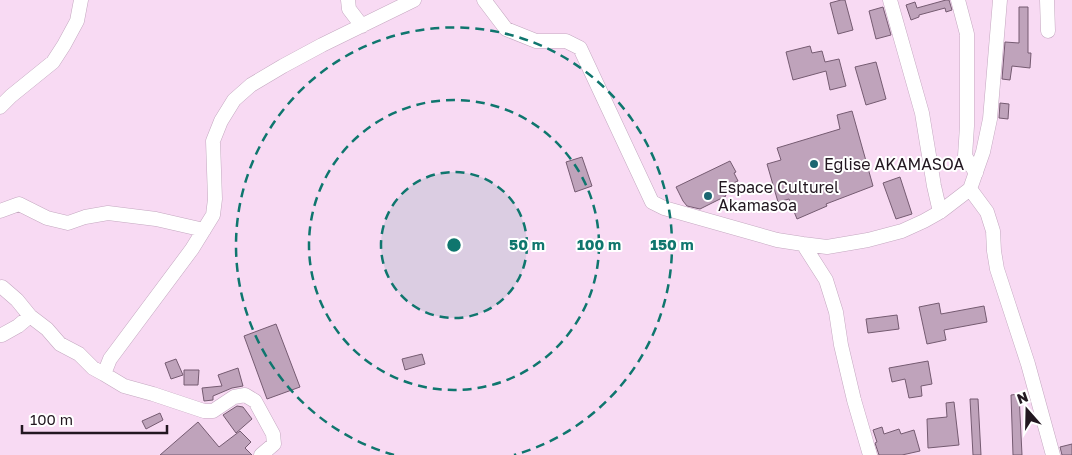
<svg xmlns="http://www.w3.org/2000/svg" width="1072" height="455" font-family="'Golos Text',sans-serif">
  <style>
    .building { fill: #bfa3bb; stroke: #755b71 }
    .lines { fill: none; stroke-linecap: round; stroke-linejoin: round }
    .minor-casing { stroke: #c4a8c0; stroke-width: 15 }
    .minor { stroke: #fff; stroke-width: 14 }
    .ring { fill: none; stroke: #0f766e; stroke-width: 2.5; stroke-dasharray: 9 6 }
    .poi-dot { fill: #1b6671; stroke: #fff; stroke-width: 2 }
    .labels { text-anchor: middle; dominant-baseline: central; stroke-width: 4; stroke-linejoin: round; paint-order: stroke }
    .poi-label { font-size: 16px; fill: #221720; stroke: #fff; text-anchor: start }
    .centre { fill: #0f766e; stroke: #fff; stroke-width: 2.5 }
    .ring-label { font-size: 15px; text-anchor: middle; font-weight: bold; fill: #0f766e; stroke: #fff; stroke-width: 4; stroke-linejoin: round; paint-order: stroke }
  </style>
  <rect width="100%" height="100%" fill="#f8daf3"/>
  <path class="building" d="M841,0H845L853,30L838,34L830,3Z
    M946,0H949L952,10L946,12L945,8L919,15V17L911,20L906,5L915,2L917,8Z
    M883,7L891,35L876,39L869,11Z
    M1019,7H1028V53H1031L1030,68L1012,66L1010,80L1002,79L1005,42L1019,43Z
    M810,46L812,53L822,51L825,62L839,59L846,86L830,90L826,71L793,80L786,52Z
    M876,62L886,99L866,105L855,67Z
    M1000,103L1009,104L1008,119L999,118Z
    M852,111L873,186L826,204L827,206L797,219L789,199L778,202L767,164L781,160L777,148L840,129L837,115Z
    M582,157L592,186L575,192L566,162Z
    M730,161L736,172L734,173L738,181L728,185L729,188L723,191L726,196L700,209L687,206L683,201L676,187Z
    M900,177L912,214L896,219L883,183Z
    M939,303L941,314L984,306L987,322L944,330L946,340L927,344L919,307Z
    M897,315L899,329L868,333L866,319Z
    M276,324L300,387L267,399L244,336Z
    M422,354L425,364L405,370L402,359Z
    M176,359L183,375L171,379L165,363Z
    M928,361L932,384L921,386L922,396L909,398L905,379L892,382L889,368Z
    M238,368L243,386L232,388L213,396V400L204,401L202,388L222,386L218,375Z
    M184,370H199L198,385H184Z
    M1019,394L1022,455H1013L1011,395Z
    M970,399H978L981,455H973Z
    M954,402L959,445L928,448L927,419L947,417L946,403Z
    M237,406L243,407L252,419L236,433L223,415Z
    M160,413L163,420L146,429L142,421Z
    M198,422L219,447L240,431L251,442L245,448L252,455H160Z
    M882,427L884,434L899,429L901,434L914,430L920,451L902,455H879L875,443L877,442L873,430Z
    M1072,444V455H1062L1060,447Z"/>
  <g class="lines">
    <g class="minor-casing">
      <path id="minor" d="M348,0L349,9L362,26
        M484,0L506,29L536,41H566L580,48L652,202L664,208L777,240L803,244L827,247L868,240L902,231L924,221L940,212L970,189L983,152L990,119L1000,0
        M890,0L922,113L934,186L940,212
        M958,0L967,34V126L965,156L976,173
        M1047,0L1048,31
        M0,107L11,96L53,62L64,45L77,21L81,0
        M970,189L987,212L993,231L994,251L997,269L1028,364L1053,455
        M0,211L19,204L47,218L68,223L85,217L108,213L156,219L204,230
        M803,244L826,280L836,312L841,345L854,400L870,455
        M2,287L17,300L30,316
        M0,335H2L18,326L30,316L47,329L60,344L79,354L93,368L104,374
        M261,455L274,444L273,434L255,401L245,395L234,397L213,411H204L153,394L124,386L104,374L110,359L192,249L213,215L215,199L213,141L221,121L234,100L251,85L283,66L322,45L414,0"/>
    </g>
    <use href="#minor" class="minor"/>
  </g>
  <circle cx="454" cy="245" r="73" fill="#0f766e" fill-opacity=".12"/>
  <g class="ring">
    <circle cx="454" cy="245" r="73"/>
    <circle cx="454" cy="245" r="145"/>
    <path d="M394 455A218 218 0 1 1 514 455"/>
  </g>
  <g class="poi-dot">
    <circle cx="814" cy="164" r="5"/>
    <circle cx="708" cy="196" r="5"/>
  </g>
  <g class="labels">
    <g class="poi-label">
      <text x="824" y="164">Eglise AKAMASOA</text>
      <text x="718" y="187">Espace Culturel<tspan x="718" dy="18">Akamasoa</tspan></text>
    </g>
  </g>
  <circle cx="454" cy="245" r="8" class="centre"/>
  <g class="ring-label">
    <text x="527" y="250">50 m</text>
    <text x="599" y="250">100 m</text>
    <text x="672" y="250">150 m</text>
  </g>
  <g transform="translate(1027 410) rotate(340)" stroke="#ffffff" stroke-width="4" paint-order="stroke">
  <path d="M0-4L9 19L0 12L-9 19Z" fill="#221720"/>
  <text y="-8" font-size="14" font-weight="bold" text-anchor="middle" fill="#221720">N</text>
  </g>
  <path d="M22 425v8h145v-8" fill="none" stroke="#221720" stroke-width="2.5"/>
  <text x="30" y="425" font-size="15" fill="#221720" stroke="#ffffff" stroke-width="4" paint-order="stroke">100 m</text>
</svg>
